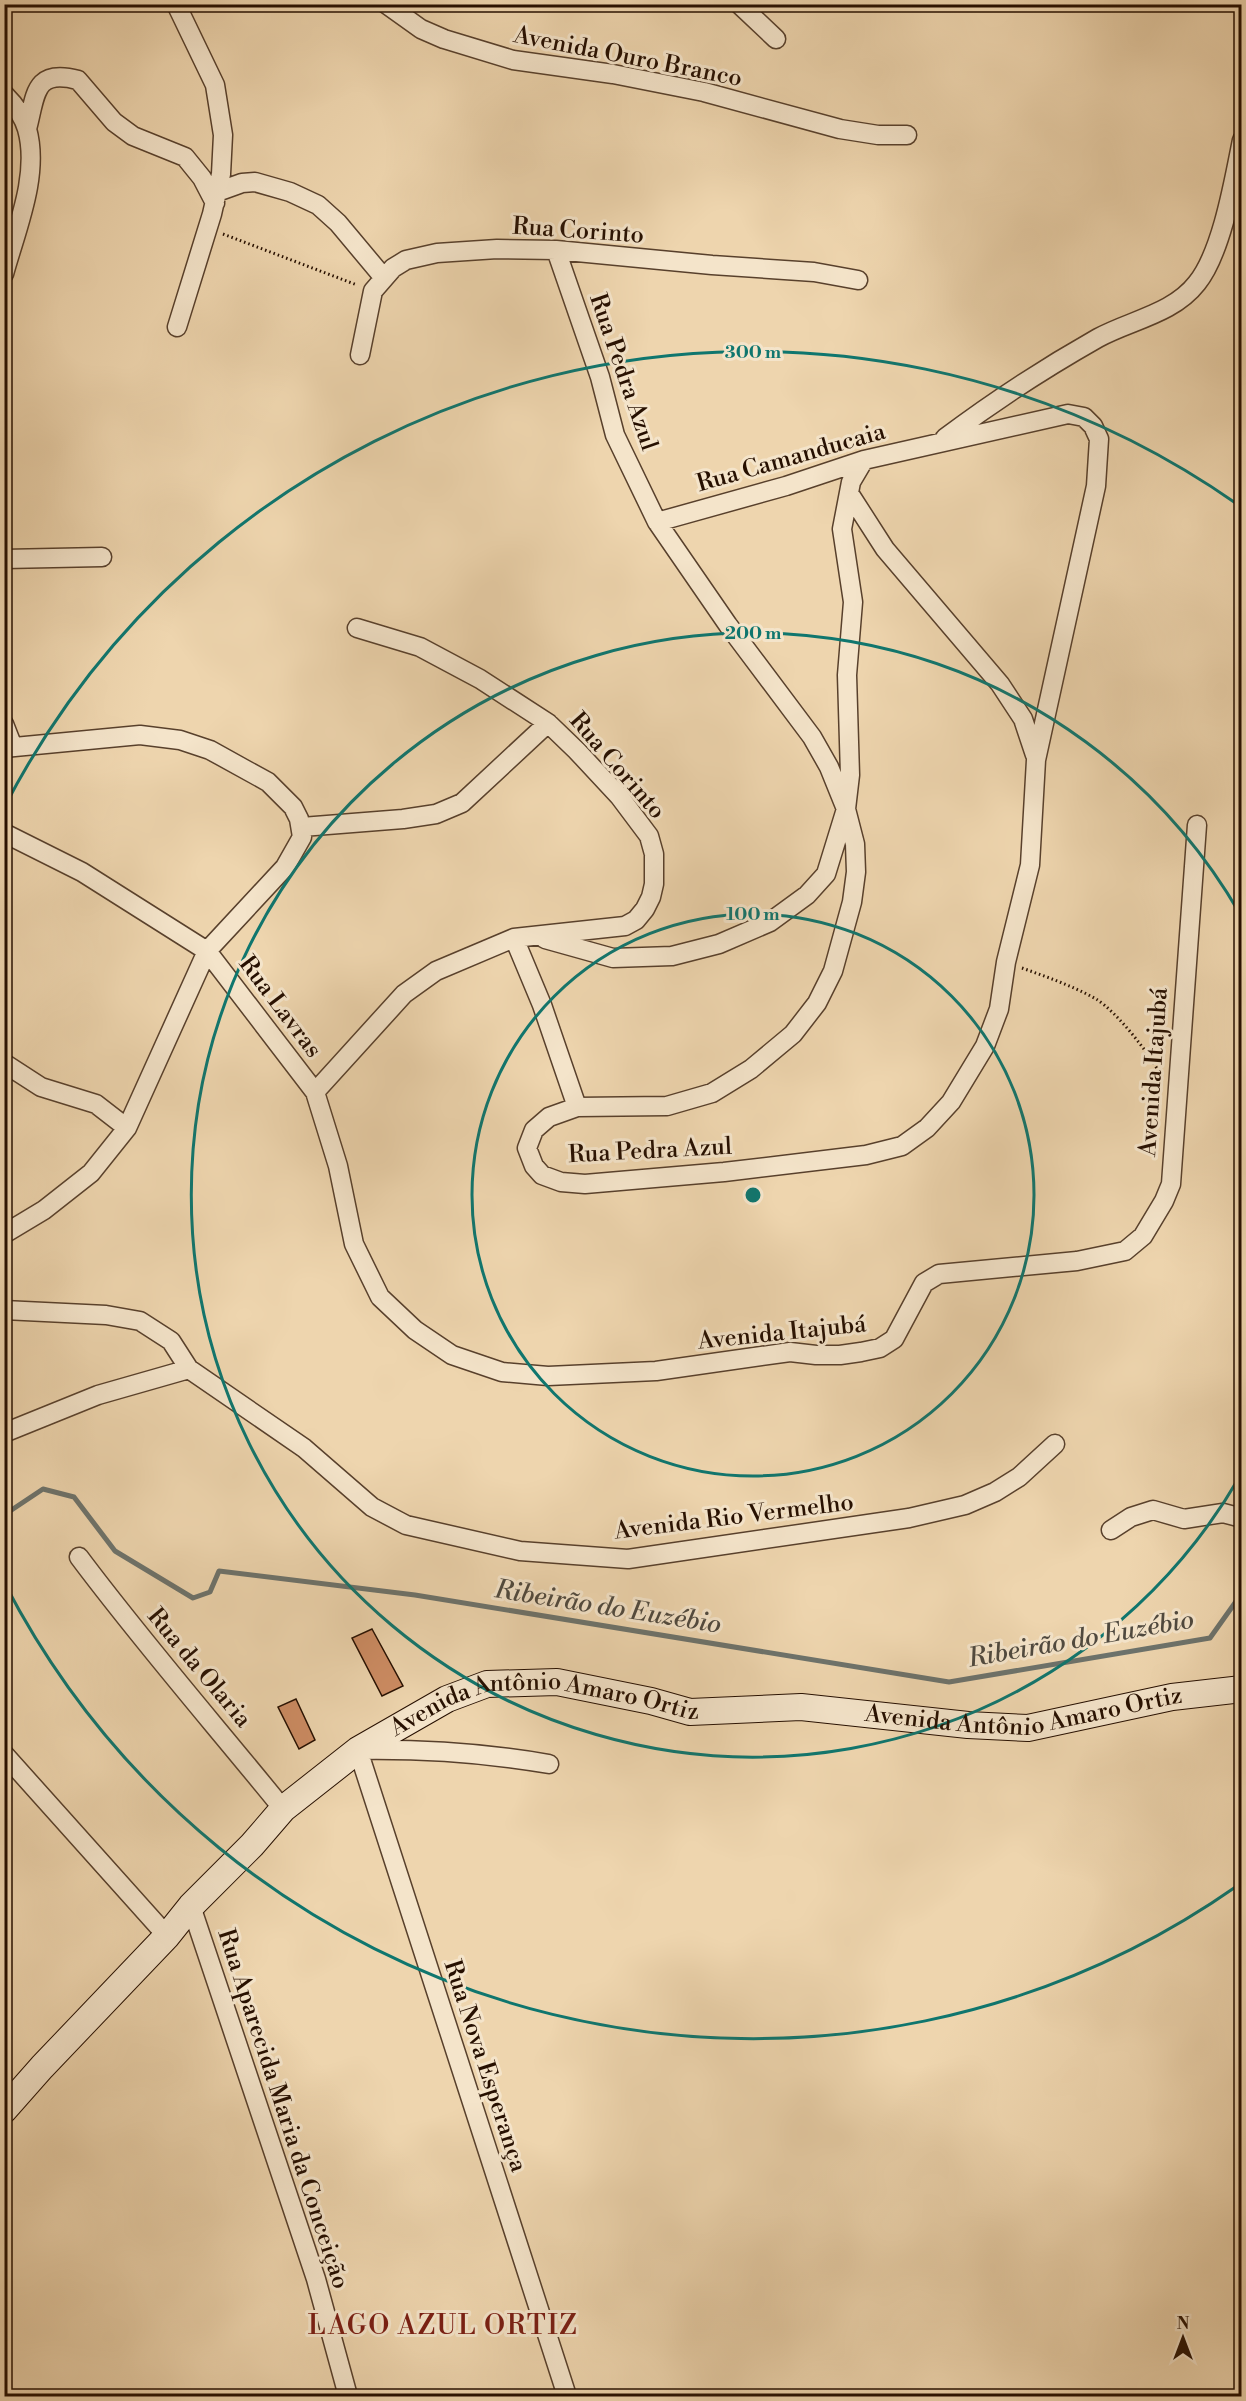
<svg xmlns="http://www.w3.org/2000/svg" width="1246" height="2401" font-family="'Libre Bodoni',serif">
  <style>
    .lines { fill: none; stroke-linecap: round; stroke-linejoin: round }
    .stream { stroke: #6d736c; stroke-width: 5 }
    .building { fill: #cd8c63; stroke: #260f00; stroke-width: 1.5 }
    .street-casing { stroke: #58402c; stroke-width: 21 }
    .secondary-casing { stroke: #260f00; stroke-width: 28 }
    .path { stroke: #260f00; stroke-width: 3; stroke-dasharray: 1.5 3; stroke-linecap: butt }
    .street { stroke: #f4e4ca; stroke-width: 18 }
    .secondary { stroke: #f4e4ca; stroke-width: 26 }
    .ring { fill: none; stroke: #0f766e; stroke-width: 3 }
    .labels { text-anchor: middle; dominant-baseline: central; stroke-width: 6; stroke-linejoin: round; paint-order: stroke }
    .street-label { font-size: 24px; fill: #260f00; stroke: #f4e4ca }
    .water-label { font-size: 26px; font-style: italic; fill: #4f493f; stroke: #f4e4ca }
    .quarter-label { font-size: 27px; letter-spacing: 1.5px; fill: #7a1f14; stroke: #f4e4ca }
    .centre { fill: #0f766e; stroke: #f4e4ca; stroke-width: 3 }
    .ring-label { font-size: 18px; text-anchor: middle; font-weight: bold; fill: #0f766e; stroke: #f4e4ca; stroke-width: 6; stroke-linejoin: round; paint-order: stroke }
  </style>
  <rect width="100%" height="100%" fill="#eed5ae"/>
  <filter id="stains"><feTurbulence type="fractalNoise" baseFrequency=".00333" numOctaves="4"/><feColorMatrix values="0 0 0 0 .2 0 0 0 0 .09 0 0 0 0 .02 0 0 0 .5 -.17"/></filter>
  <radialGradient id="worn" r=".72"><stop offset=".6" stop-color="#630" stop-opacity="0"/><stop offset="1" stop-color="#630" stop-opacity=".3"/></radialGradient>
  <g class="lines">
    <path class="stream" d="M4,1515L43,1489L74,1497L115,1551L193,1598L210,1592L219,1571L415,1595L949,1682L1210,1638L1242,1593"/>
  </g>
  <path class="building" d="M372,1629L403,1686L382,1696L352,1638Z
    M296,1699L315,1740L299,1749L278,1707Z"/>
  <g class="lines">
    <g class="street-casing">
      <path id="street" d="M176,4L215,85L223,135L221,174L212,214L177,327
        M386,4L421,29L444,39L513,60L613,74L704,92L840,129L878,135H907
        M739,4L776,39
        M4,94C14,104 23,115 27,129C40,175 16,230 4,274
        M27,129C36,96 33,68 78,80L114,122L133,136L185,157L202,178L215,203
        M217,192L242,183L255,182L290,192L318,205L338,223L384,278
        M556,250L600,377L615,435L657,522L728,625L812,737L829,767L846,809L855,844L856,872L852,902L833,971L817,1003L793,1034L751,1069L712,1093L667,1106L577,1107L549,1117L534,1130L527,1148L534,1166L542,1175L561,1182L585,1184L724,1172L866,1155L902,1146L927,1128L951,1102L985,1046L999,1009L1006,962L1030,865L1036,760L1096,486L1099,439L1093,426L1084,417L1068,414L864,460L786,486L657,522
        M360,355L373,291L393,268L406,260L437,253L497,249L556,250L712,265L814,272L858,280
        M945,438C994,401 1045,368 1098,338C1131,320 1173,314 1197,283C1222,252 1234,180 1242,140
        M849,493L885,549L1000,684L1023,719L1035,755
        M4,559L102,557
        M4,724L13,747
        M4,748L140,735L180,740L210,750L268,782L293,807L299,819L302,837L285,867L207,951L127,1128L91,1173L44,1210L4,1234
        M302,827L403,819L436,814L462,803L548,723
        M4,833L82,872L207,951L315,1092L338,1166L354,1244L380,1297L415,1330L452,1355L502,1372L548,1376L656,1371L790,1352L816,1355H840L861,1352L880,1348L894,1339L924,1283L939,1274L1077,1261L1125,1251L1143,1236L1164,1201L1171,1184L1197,825
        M514,938L542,1005L577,1107
        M545,939L613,958L672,956L719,944L770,922L807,895L826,874L846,809L850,775L847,675L853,602L842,529L851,482L864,460
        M4,1063L41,1087L96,1104L127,1128
        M315,1092L404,994L436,971L514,938L625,926L636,920L645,909L651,897L654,884V854L649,836L619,796L577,751L548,723L480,679L420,647L357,628
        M4,1310L106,1315L140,1321L171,1341L189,1369L304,1448L372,1507L406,1525L520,1551L628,1559L909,1518L965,1505L995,1492L1019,1477L1055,1444
        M4,1433L98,1395L189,1369
        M1111,1530L1131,1517L1153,1510L1184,1519L1223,1513L1242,1518
        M79,1557C144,1644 215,1725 283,1809
        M4,1754L167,1936
        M549,1764C485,1753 422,1749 358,1750L567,2396
        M191,1906L316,2279L348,2396"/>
    </g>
    <g class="secondary-casing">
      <g id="secondary">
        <path id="s1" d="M4,2110L42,2067L167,1936L191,1906L252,1845L283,1809L358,1750L447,1699L487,1684L557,1682L651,1701L690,1712L801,1707L968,1725L1028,1728L1172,1697L1242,1689"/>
      </g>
    </g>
    <path class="path" d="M223,234L357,285
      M1022,968C1047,977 1073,986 1096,999C1117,1012 1149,1053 1160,1074"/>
    <use href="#street" class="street"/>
    <use href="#secondary" class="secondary"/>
  </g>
  <g class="ring">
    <circle cx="753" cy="1195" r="281"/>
    <path d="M1240 1476A562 562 0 1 1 1240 914"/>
    <path d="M1237 1886A843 843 0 0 1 5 1584M5 806A843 843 0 0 1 1237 504"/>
  </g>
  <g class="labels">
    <g class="street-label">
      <text transform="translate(628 57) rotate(11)">Avenida Ouro Branco</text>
      <text transform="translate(578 231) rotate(4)">Rua Corinto</text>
      <text transform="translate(623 372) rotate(71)">Rua Pedra Azul</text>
      <text transform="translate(791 458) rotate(-16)">Rua Camanducaia</text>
      <text transform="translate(617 766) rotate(49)">Rua Corinto</text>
      <text transform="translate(280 1007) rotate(53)">Rua Lavras</text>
      <text transform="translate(1154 1072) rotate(-86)">Avenida Itajubá</text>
      <text transform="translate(650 1151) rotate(-3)">Rua Pedra Azul</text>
      <text transform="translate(782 1333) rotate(-6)">Avenida Itajubá</text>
      <text transform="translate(734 1517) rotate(-7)">Avenida Rio Vermelho</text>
      <text transform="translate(199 1668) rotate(50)">Rua da Olaria</text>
      <text stroke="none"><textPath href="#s1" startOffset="1194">Avenida Antônio Amaro Ortiz</textPath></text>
      <text stroke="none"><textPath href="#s1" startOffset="706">Avenida Antônio Amaro Ortiz</textPath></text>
      <text transform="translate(485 2066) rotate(72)">Rua Nova Esperança</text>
      <text transform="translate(283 2109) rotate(72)">Rua Aparecida Maria da Conceição</text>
    </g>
    <g class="water-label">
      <text transform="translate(608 1607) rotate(9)">Ribeirão do Euzébio</text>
      <text transform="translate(1081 1639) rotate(-10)">Ribeirão do Euzébio</text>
    </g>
    <g class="quarter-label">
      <text x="443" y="2326">LAGO AZUL ORTIZ</text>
    </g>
  </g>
  <circle cx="753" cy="1195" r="9" class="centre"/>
  <g class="ring-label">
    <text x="753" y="358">300 m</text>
    <text x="753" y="639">200 m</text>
    <text x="753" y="920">100 m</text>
  </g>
  <rect width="1246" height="2401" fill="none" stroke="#eed5ae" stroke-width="24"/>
  <rect x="6" y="6" width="1234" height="2389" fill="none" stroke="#260f00" stroke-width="3"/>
  <rect x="12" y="12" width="1222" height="2377" fill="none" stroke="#260f00" stroke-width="1.5"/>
  <g transform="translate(1183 2338)" stroke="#f4e4ca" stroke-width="4.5" paint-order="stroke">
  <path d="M0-4.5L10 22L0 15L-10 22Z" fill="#260f00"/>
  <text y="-9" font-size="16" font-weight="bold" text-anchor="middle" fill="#260f00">N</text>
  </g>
  <rect width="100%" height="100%" filter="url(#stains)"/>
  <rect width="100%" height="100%" fill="url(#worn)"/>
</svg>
